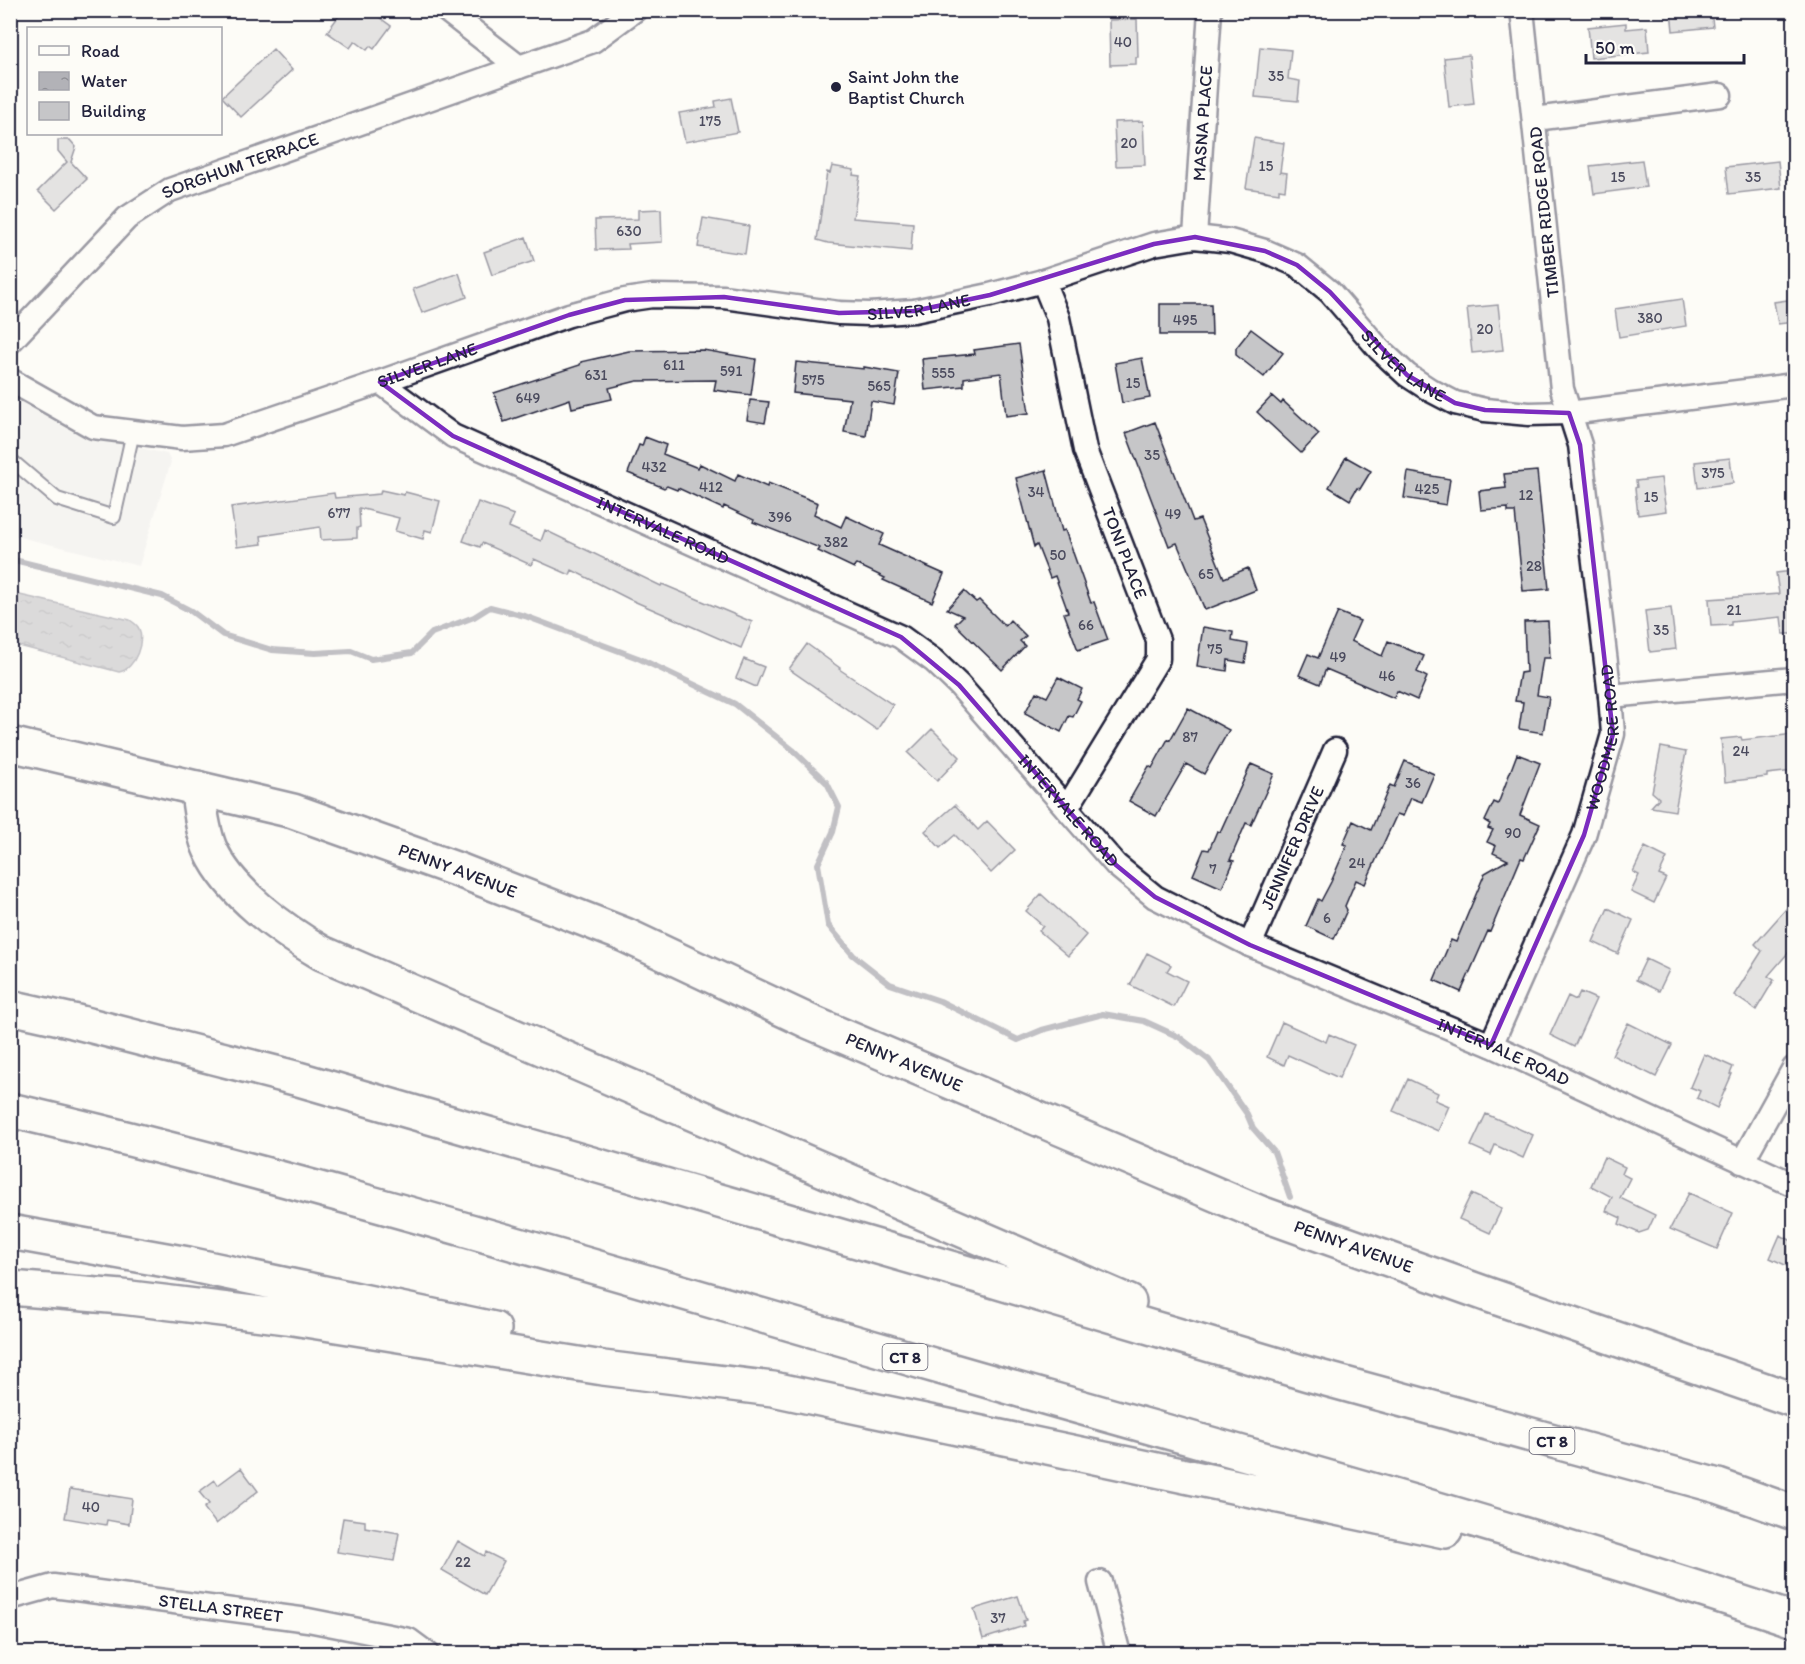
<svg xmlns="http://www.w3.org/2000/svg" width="1805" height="1664" font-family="Itim,sans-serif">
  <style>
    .built { fill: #ecece9 }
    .water { fill: url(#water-ripples); stroke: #787885; stroke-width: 1.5 }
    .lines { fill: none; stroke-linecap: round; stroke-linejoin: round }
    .stream { stroke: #787885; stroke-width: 6 }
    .building { fill: #c6c6c8; stroke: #22223b; stroke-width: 1.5 }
    .lane-casing { stroke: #22223b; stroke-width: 16 }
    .street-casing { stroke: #22223b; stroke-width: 27 }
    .secondary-casing { stroke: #22223b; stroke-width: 38 }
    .highway-casing { stroke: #22223b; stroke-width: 38 }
    .lane { stroke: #fdfcf7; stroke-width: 12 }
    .street { stroke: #fdfcf7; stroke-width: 22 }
    .secondary { stroke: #fdfcf7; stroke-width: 33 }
    .highway { stroke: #fdfcf7; stroke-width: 33 }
    .marked { fill: none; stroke: #7b2cbf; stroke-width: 4.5; stroke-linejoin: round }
    .poi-dot { fill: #22223b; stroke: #fdfcf7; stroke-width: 2 }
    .labels { text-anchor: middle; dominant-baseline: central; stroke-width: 4.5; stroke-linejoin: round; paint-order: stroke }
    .number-label { font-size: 15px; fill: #4b4b5e }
    .shield { fill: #fdfcf7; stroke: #646373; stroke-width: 1.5 }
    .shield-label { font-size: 16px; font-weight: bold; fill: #22223b }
    .poi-label { font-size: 18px; fill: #22223b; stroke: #fdfcf7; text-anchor: start }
    .street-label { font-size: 18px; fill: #22223b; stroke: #fdfcf7 }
  </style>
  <defs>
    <pattern id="water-ripples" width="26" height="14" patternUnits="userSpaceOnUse" patternTransform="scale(1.5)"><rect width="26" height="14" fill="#b2b2b7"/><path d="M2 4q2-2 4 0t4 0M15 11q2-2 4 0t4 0" fill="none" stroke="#909096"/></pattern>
  </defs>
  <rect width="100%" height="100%" fill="#fdfcf7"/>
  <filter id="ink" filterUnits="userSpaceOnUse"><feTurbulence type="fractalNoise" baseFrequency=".0167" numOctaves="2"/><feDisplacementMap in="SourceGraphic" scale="12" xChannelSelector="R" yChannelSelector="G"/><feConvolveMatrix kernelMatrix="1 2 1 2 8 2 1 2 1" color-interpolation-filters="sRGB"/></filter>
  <g filter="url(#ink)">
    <path class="built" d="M11,396L75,433L167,454L171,462L139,566L11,535Z"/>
    <path class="water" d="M11,593L130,620C133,622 136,624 138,627C146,639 135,670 119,672L11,644Z"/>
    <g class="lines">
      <path class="stream" d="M10,559L162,596L191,611L223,635L272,650L315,653L351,651L371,659L412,653L432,633L474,617L490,607L525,616L638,658L735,704L793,750L827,783L839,807L833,832L818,864L828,925L853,955L890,984L940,1001L1018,1040L1042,1030L1103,1014L1144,1021L1179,1037L1209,1060L1247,1114L1253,1128L1274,1152L1290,1197"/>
    </g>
    <path class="building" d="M343,10H369L391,26L374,49L370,46L367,50L355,41L350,48L327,32Z
      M1671,10H1711L1713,27L1673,31Z
      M1137,19L1138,57H1136V64L1110,65L1109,20Z
      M1626,23V29L1647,27L1649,52L1591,58L1588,27Z
      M1260,47L1291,50L1288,79L1300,81L1298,101L1255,97Z
      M273,49L292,70L241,117L222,97Z
      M1469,55L1474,104L1449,107L1444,58Z
      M731,98L738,132L685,142L679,113L716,107L715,101Z
      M1143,121L1145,165L1116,166L1114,122Z
      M1254,138L1284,143L1280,172L1287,173L1285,190L1279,189V193L1246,188Z
      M58,140H70L76,147L71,162L87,179L56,209L38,191L67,162L58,151Z
      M1642,160L1646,187L1594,194L1590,166Z
      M1778,161L1781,188L1729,194L1726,167Z
      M832,166L854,170L853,175L860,176L853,218L913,223L911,251L828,243L817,240L827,172L830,173Z
      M661,209L662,242L628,244L629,249L596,250L595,220L638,219V210Z
      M703,218L749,226L745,254L698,247Z
      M526,237L534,261L492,275L484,252Z
      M459,273L467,297L422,313L413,289Z
      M1682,299L1686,326L1619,337L1615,309Z
      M1794,299V322L1778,324L1774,302Z
      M1160,304H1211L1212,335H1160Z
      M1498,305L1503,350L1472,353L1467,308Z
      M1251,329L1283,353L1264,377L1236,355V348Z
      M1019,344L1029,413L1006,416L1001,373L964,378V386L925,390L922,359L975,354L974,350Z
      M703,350L756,359L751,395L714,390L716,380L637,381L609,388L612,399L572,408L570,399L504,422L494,393L580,365L581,362L629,351Z
      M1142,358L1150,398L1122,403L1115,363Z
      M796,362L864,369V367L899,373L894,405L871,401L866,436L844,432L850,399L793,393Z
      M1272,396L1281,404L1283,401L1319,434L1301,453L1257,412Z
      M750,400L769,402L765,423L747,420Z
      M1155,422L1193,521L1200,519L1224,578L1248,568L1256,590L1205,610L1177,543L1169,546L1126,433Z
      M645,437L666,445L663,454L698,468L700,464L735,481L738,474L767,487L768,483L818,503L814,514L841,527L846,516L884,534L879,545L944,574L932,602L883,580L885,578L856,564L854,568L818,551L820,548L753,522L754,520L724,506L723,509L678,488L677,490L667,486L664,488L628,473L639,445L642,446Z
      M1346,457L1371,471L1360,489L1357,488L1350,500L1329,487Z
      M1730,458L1733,483L1698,488L1695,462Z
      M1046,470L1062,531L1065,530L1091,603L1094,602L1108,640L1078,650L1064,613L1068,612L1055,576L1050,578L1037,545L1034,547L1016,478Z
      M1537,471L1549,589L1523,591L1515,512H1508V508L1481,510L1479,491L1506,488L1504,474Z
      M1408,472L1450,479L1446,505L1404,498Z
      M1661,478L1666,511L1638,515L1635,488L1637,487L1636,481Z
      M381,490L404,495L405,492L440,501L432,532L425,530L423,539L395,531L399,518L359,508L360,527L357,528V538L321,540L320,527L261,536L262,544L237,547L231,507L334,493L335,498L380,494Z
      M478,502L514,515L509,527L541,541L545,530L661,586L662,584L752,622L741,648L629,599L572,570L570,575L534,559L531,565L482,543L480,547L463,541Z
      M1793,571L1794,634H1783L1781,617L1731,622V625L1711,626L1709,599L1779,594L1776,573Z
      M964,591L976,602L979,600L1005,626L1010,620L1026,636L1020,641L1025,646L1002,670L955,624L963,616L947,609Z
      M1671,608L1676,649L1650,652L1645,611Z
      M1338,612L1360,621L1351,641L1382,656L1388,641L1424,656L1417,672L1427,677L1417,700L1397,691L1394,698L1326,669L1320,684L1299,675L1308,654L1318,658Z
      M1548,621L1550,658H1543L1537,695L1549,697L1543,733L1519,729L1523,702L1515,701L1520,673L1526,672L1524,622Z
      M1203,627L1233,632L1232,641L1248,644L1245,663L1228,660L1227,671L1197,666Z
      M807,644L840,668L839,669L893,705L877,730L789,669Z
      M744,659L764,667L756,687L736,678Z
      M1058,677L1082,689L1077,699L1081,701L1073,717L1069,716L1061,732L1025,713L1036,692L1047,697Z
      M1188,708L1229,730L1204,774L1186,764L1156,816L1129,801L1149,766L1152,768L1168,739L1170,740Z
      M932,729L960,757L937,781L908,753Z
      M1794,734V771L1767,774V777L1725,782L1721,739L1741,737L1742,740Z
      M1661,747L1686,752L1675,811L1651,807L1659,798L1652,792Z
      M1517,754L1540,763L1520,815L1540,824L1524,859L1521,858L1490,932L1488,931L1461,992L1434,980L1451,940L1456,942L1485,873L1508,860L1493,853L1496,846L1487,842L1493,830L1488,828L1490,824L1485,821L1494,802L1498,804Z
      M1405,761L1434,774L1422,802L1411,798L1403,816L1397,814L1365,884L1356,880L1345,906L1347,910L1334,939L1306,926L1318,899L1321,901L1331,882L1347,845L1343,844L1353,821L1371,830L1390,785L1394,787Z
      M1251,764L1274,774L1251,825L1246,823L1230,860L1234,861L1222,888L1193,875L1204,849L1209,850L1217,831L1220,832Z
      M955,805L978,830L987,821L1015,850L991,873L955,835L940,848L925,831Z
      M1645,847L1667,858L1659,875L1666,878L1654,903L1631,892L1639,875L1633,872Z
      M1041,894L1086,935L1068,956L1039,931L1043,926L1026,911Z
      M1794,900V946L1768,976L1774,980L1756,1010L1734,995L1762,951L1755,944Z
      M1608,908L1633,920L1618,954L1593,942Z
      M1147,953L1171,965L1167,971L1187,981L1174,1007L1130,985Z
      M1646,959L1669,970L1659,991L1636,980Z
      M1580,992L1596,999L1574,1047L1550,1035L1568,996L1576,1000Z
      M1282,1022L1326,1042L1329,1034L1354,1045L1339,1078L1288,1055L1284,1065L1267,1057Z
      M1628,1023L1672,1045L1656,1077L1612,1055Z
      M1704,1054L1733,1067L1730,1074H1732L1717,1108L1697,1098L1700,1091L1690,1087Z
      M1408,1079L1438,1093L1435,1100L1449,1106L1438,1131L1393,1111Z
      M1486,1114L1533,1135L1523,1158L1495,1145L1491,1155L1471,1146Z
      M1604,1157L1625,1167L1622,1174L1630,1178L1620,1198L1655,1215L1648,1230L1639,1233L1619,1224L1621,1218L1606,1211L1612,1197L1591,1186Z
      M1689,1193L1733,1213L1717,1249L1670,1229Z
      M1471,1194L1502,1208L1490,1233L1459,1219Z
      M1780,1235L1794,1242V1269L1770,1258Z
      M241,1468L258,1491L216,1524L204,1508L209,1504L199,1492L215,1480L218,1485Z
      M70,1489L132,1499L129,1524L107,1520L106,1525L65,1518Z
      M343,1518L365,1521V1527L399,1533L394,1561L337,1552Z
      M458,1541L484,1556L486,1552L504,1561L485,1595L442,1570Z
      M1018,1596L1026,1620L1023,1621L1024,1626L983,1639L974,1609Z"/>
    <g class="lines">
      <g class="lane-casing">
        <path id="lane" d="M10,459L57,499L114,517L133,432"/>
      </g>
      <g class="street-casing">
        <g id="street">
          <path d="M446,10L519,67"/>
          <path d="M1535,119L1720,95"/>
          <path id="s1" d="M1195,237L1210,10"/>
          <path id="s2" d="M1043,281L1058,318L1085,450L1158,640V659L1067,808"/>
          <path id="s3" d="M10,342L127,218L170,190L593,41L635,10"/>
          <path id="s4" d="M10,380L93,427L182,438L224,435L380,382L569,315L625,300L652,296L724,297L839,313L870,314L914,311L990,295L1043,281L1154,244L1195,237L1230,241L1265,251L1297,265L1330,292L1379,349L1407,375L1430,390L1455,403L1485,410L1529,414L1569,413L1794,385"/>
          <path id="s5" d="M380,382L453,436L901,637L934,661L959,685L1116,865L1155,897L1250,945L1491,1045L1794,1185"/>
          <path d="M1610,696L1794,679"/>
          <path id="s6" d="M1250,945L1335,750"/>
          <path id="s7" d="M1491,1045L1584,835L1613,734L1610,696L1580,445L1562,389L1522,10"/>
          <path d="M1742,1162L1794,1068"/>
          <path d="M1100,1582L1119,1654"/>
          <path id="s8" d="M10,1598L53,1586L308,1620L409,1640L428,1654"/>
        </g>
      </g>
      <g class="secondary-casing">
        <g id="secondary">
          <path id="s9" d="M10,744L293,811L461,871L625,935L810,1022L1260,1213L1489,1295L1794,1400"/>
        </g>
      </g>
      <g class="highway-casing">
        <path id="highway" d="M197,788C201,809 202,832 211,851C231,893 282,930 322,953L1129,1302
          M10,1007L73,1021L295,1078L978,1276L1308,1374L1718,1486L1794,1513
          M10,1110C322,1183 629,1278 936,1366C1223,1449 1511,1525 1794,1620
          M10,1232L188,1264L494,1329
          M10,1288L122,1297L287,1317L603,1368L773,1389L1445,1531"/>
      </g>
      <use href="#lane" class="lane"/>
      <use href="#street" class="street"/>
      <use href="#secondary" class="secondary"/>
      <use href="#highway" class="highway"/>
    </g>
  </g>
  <path d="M0 0H1805V1664H0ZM1195,237L1265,251L1297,265L1330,292L1407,375L1455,403L1485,410L1569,413L1580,445L1613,734L1584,835L1491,1045L1250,945L1155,897L1116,865L959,685L901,637L453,436L380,382L569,315L625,300L724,297L839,313L914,311L990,295L1154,244Z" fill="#fdfcf7" fill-opacity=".55" fill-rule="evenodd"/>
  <path class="marked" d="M1195,237L1265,251L1297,265L1330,292L1407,375L1455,403L1485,410L1569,413L1580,445L1613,734L1584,835L1491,1045L1250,945L1155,897L1116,865L959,685L901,637L453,436L380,382L569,315L625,300L724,297L839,313L914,311L990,295L1154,244Z"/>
  <circle class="poi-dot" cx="836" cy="87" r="6"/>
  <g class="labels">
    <g class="number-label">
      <text x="1123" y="42">40</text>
      <text x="1276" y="76">35</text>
      <text x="710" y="121">175</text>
      <text x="1129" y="143">20</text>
      <text x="1266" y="166">15</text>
      <text x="1618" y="177">15</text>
      <text x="1753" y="177">35</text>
      <text x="629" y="231">630</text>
      <text x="1650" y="318">380</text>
      <text x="1185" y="320">495</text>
      <text x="1485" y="329">20</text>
      <text x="674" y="365">611</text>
      <text x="731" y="371">591</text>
      <text x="943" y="373">555</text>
      <text x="596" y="375">631</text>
      <text x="813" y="380">575</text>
      <text x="1133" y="383">15</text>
      <text x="879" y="386">565</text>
      <text x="528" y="398">649</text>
      <text x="1152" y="455">35</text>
      <text x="654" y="467">432</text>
      <text x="1713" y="473">375</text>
      <text x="711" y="487">412</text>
      <text x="1427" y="489">425</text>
      <text x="1036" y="492">34</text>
      <text x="1526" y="495">12</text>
      <text x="1651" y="497">15</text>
      <text x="339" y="513">677</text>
      <text x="1173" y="514">49</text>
      <text x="780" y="517">396</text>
      <text x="836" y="542">382</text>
      <text x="1058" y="555">50</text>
      <text x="1534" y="566">28</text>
      <text x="1206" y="574">65</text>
      <text x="1734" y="610">21</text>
      <text x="1086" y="625">66</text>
      <text x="1661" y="630">35</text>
      <text x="1215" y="649">75</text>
      <text x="1338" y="657">49</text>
      <text x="1387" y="676">46</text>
      <text x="1190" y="737">87</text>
      <text x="1741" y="751">24</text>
      <text x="1413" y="783">36</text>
      <text x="1513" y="833">90</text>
      <text x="1357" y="863">24</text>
      <text x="1213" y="869">7</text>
      <text x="1327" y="918">6</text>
      <text x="91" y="1507">40</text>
      <text x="463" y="1562">22</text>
      <text x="998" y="1618">37</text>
    </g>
    <g class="shield">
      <rect x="882.5" y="1344" width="45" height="26" rx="4.5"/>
      <rect x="1529.5" y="1428" width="45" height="26" rx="4.5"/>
    </g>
    <g class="shield-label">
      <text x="905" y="1357">CT 8</text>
      <text x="1552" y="1441">CT 8</text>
    </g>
    <g class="poi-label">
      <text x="848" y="77">Saint John the<tspan x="848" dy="21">Baptist Church</tspan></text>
    </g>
    <g class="street-label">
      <text stroke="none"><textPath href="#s1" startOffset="114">MASNA PLACE</textPath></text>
      <text stroke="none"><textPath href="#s3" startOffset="296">SORGHUM TERRACE</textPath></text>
      <text transform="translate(1544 212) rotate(-96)">TIMBER RIDGE ROAD</text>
      <text stroke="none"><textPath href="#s4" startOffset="946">SILVER LANE</textPath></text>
      <text stroke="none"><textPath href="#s4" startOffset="1486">SILVER LANE</textPath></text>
      <text stroke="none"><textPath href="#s4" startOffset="442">SILVER LANE</textPath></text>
      <text stroke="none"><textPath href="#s5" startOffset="321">INTERVALE ROAD</textPath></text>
      <text stroke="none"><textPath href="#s2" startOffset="285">TONI PLACE</textPath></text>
      <text stroke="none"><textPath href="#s7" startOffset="330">WOODMERE ROAD</textPath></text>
      <text stroke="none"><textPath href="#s5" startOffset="824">INTERVALE ROAD</textPath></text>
      <text stroke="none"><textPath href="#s6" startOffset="106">JENNIFER DRIVE</textPath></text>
      <text stroke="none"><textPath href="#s9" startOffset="466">PENNY AVENUE</textPath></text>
      <text stroke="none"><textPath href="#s5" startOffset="1328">INTERVALE ROAD</textPath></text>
      <text stroke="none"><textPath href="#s9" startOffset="952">PENNY AVENUE</textPath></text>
      <text stroke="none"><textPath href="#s9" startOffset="1438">PENNY AVENUE</textPath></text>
      <text stroke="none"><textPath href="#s8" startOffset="214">STELLA STREET</textPath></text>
    </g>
  </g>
  <rect width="1805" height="1664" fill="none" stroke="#fdfcf7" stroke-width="36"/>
  <rect x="18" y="18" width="1769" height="1628" fill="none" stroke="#22223b" stroke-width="2" filter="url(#ink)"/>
  <rect x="27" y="27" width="195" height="108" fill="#fdfcf7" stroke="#a5a5ac" stroke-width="1.5"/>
  <rect x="39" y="46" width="30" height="9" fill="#fdfcf7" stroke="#a5a5ac" stroke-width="1.5"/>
  <text x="81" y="57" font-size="18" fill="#22223b">Road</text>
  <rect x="39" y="72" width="30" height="18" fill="url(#water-ripples)" stroke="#a5a5ac" stroke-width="1.5"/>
  <text x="81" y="87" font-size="18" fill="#22223b">Water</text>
  <rect x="39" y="102" width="30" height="18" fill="#c6c6c8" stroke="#a5a5ac" stroke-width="1.5"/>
  <text x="81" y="117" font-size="18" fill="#22223b">Building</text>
  <path d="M1586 54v9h158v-9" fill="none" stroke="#22223b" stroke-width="3"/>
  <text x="1595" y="54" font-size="18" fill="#22223b" stroke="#fdfcf7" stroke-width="4.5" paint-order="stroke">50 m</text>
</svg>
